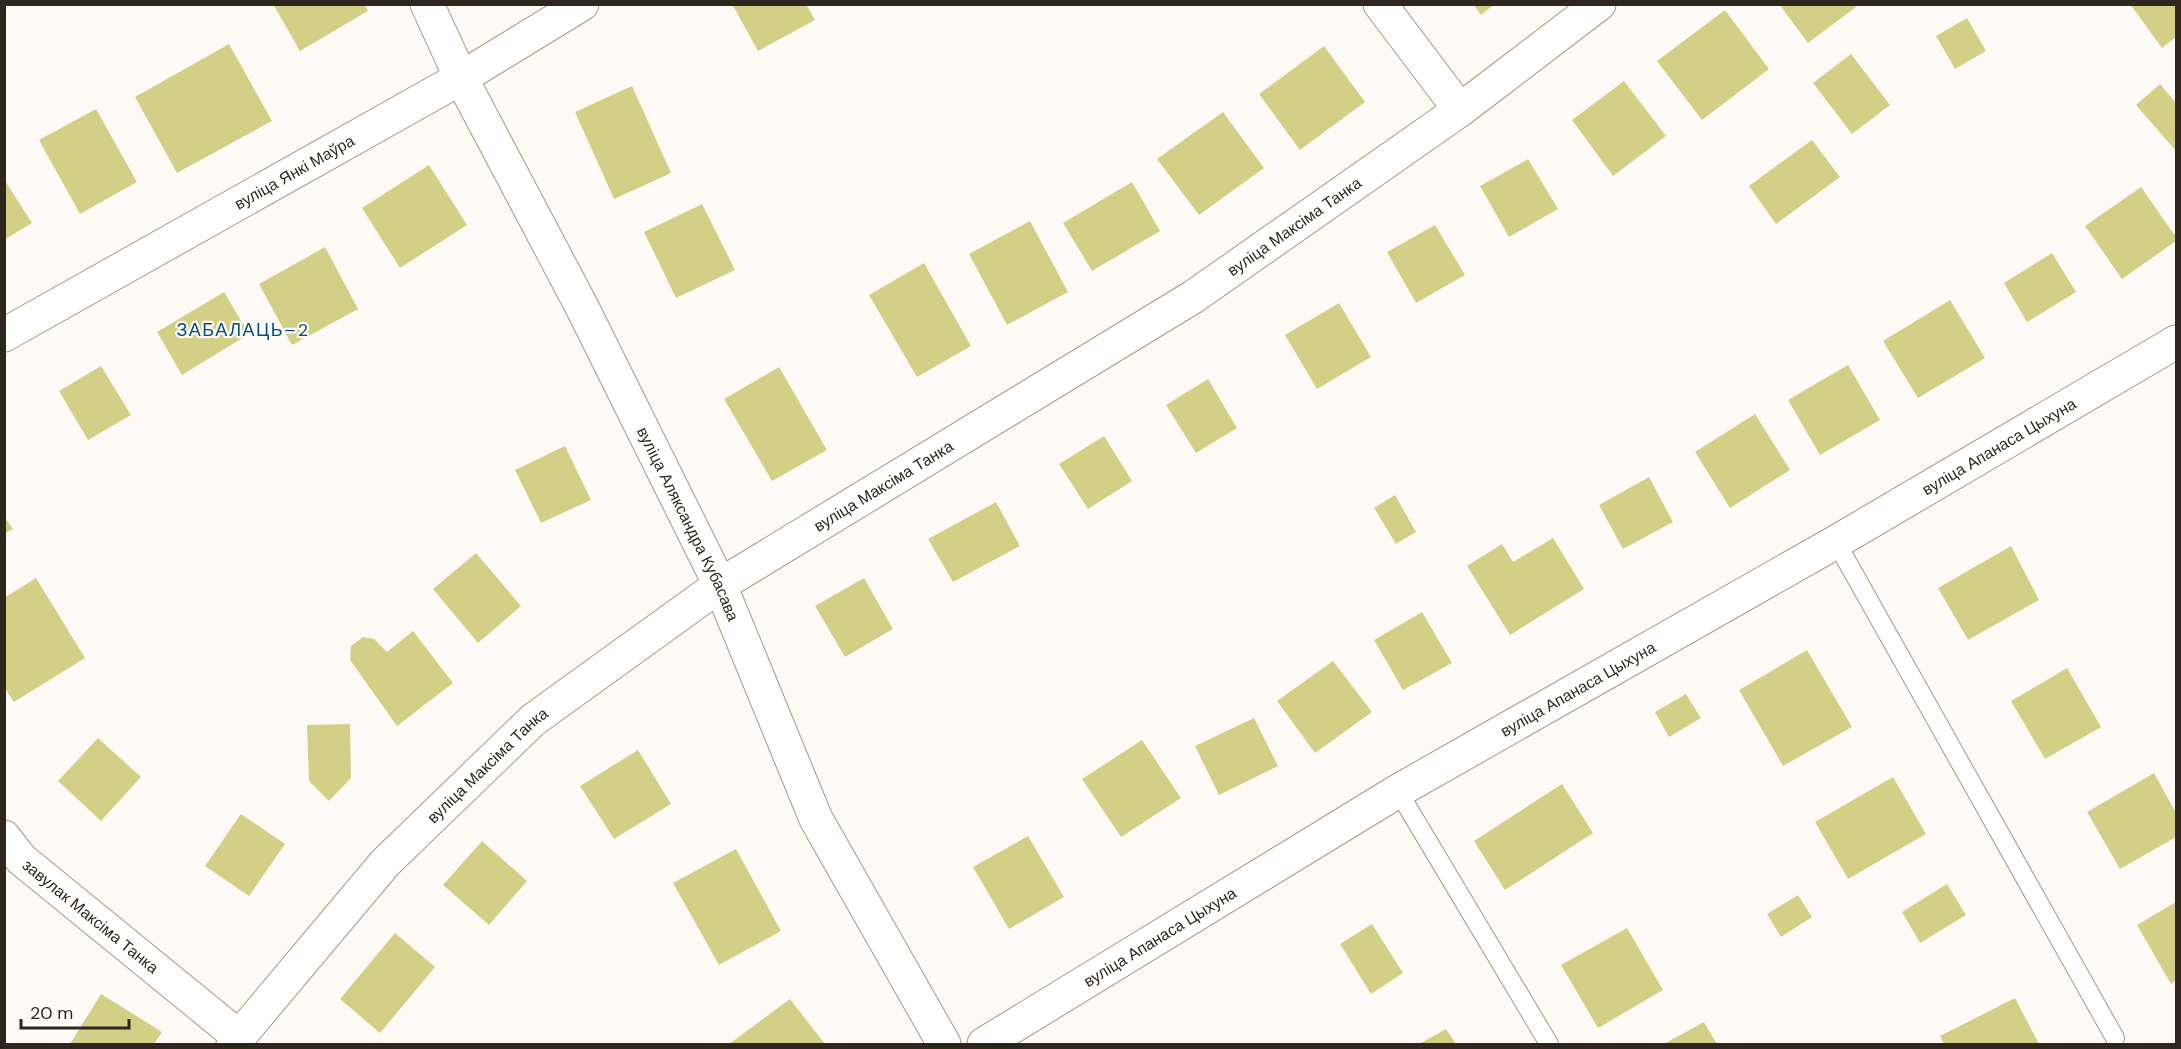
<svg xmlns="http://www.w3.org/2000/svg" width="2181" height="1049" font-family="'DM Sans',sans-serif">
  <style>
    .building { fill: #d3cf86 }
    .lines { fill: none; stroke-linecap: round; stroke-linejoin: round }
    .lane-casing { stroke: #ab977f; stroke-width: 20 }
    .street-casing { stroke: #ab977f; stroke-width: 35 }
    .lane { stroke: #fff; stroke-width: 18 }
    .street { stroke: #fff; stroke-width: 33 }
    .labels { text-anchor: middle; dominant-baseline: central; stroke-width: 4.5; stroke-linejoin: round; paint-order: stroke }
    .street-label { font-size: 16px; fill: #2f271d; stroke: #fffaf5 }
    .neighbourhood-label { font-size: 18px; letter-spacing: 1.5px; fill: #004f7c; stroke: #fffaf5 }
  </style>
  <rect width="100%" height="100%" fill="#fffaf5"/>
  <path class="building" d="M273,4H364L368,11L300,51Z
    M732,4H806L815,20L758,51Z
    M1473,4H1495L1481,15Z
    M1779,4H1855L1856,7L1808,43Z
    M2130,4H2176V37L2162,48Z
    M1725,10L1769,69L1702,120L1657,61Z
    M1967,18L1986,51L1955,69L1936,36Z
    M229,44L272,121L177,173L135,97Z
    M1324,46L1365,102L1300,150L1259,94Z
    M1851,54L1890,105L1852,134L1813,83Z
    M1624,81L1666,136L1613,176L1572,120Z
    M2160,84L2176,103V151L2136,105Z
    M632,86L671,173L614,199L575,112Z
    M96,109L137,182L80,214L39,140Z
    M1223,112L1264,168L1199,215L1157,159Z
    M1812,140L1840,177L1776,224L1749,186Z
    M1528,159L1558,209L1509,237L1480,186Z
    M429,165L467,225L400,268L362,208Z
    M4,179L32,223L4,240Z
    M1132,182L1160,231L1092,271L1063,223Z
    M2141,187L2176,237V241L2122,279L2085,226Z
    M702,204L735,270L676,298L644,232Z
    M1030,221L1068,292L1007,325L969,254Z
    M1435,225L1465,275L1416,303L1387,252Z
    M325,247L358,309L292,345L259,284Z
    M2052,253L2076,292L2027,322L2004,283Z
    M924,263L971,346L917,377L869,295Z
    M224,292L249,334L182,375L157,332Z
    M1950,300L1985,358L1918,398L1883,341Z
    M1339,303L1371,357L1317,389L1285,335Z
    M1848,365L1880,420L1820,455L1788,400Z
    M101,366L131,415L88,440L59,391Z
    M779,367L827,450L772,481L724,399Z
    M1208,379L1237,428L1196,453L1166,405Z
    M1755,414L1790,470L1730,508L1695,452Z
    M1104,436L1132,481L1088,509L1059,464Z
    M565,446L591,500L541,523L515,470Z
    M1649,477L1673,522L1623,549L1599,505Z
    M1395,495L1416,532L1396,544L1374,508Z
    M996,502L1020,546L953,582L928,539Z
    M4,516L13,529L4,534Z
    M1553,538L1584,589L1510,635L1467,566L1502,544L1513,562Z
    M2011,546L2039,600L1968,640L1938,588Z
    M476,553L521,606L478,643L433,589Z
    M36,578L85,658L14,702L4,687V598Z
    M864,578L893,629L845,657L815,606Z
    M1422,612L1452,663L1403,690L1374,640Z
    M413,631L453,683L397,726L350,660L351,646L363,637L374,639L387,652Z
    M1807,650L1852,727L1783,766L1739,690Z
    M1333,661L1372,712L1315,753L1277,701Z
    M2067,668L2101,727L2045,759L2011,701Z
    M1686,694L1701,718L1669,737L1655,712Z
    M1254,718L1278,766L1219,795L1195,746Z
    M350,724L351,778L329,801L309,781L307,725Z
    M98,738L141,777L101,821L58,781Z
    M1142,740L1181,798L1121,837L1082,779Z
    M638,750L671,804L614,839L580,786Z
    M2154,773L2176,813V837L2120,869L2087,812Z
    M1893,777L1926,834L1848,879L1815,822Z
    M1562,784L1593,833L1505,890L1474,841Z
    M241,814L285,844L249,896L205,866Z
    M1028,836L1064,897L1009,929L973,867Z
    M482,841L527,881L489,925L443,885Z
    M736,849L781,931L719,965L673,883Z
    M1947,884L1966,915L1920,943L1902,912Z
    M1798,895L1812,917L1781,937L1767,914Z
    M2176,902V980L2171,984L2137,925Z
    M1372,924L1403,973L1371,994L1340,944Z
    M1627,928L1663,990L1598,1028L1561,965Z
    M395,933L435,967L380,1033L340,999Z
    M101,994L162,1032L154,1044H70Z
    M2015,998L2039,1044H1944L1940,1036Z
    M790,999L825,1044H729Z
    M1704,1022L1717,1044H1664Z
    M1446,1029L1456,1044H1419Z"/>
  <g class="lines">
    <g class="lane-casing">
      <path id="lane" d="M1836,542L2115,1038
        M1398,791L1549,1044"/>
    </g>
    <g class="street-casing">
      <g id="street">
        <path id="s1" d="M427,4L461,78L583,309L720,585L816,819L944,1044"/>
        <path d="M1380,4L1460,110"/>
        <path id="s2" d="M4,335L461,78L582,4"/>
        <path id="s3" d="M4,837L21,859L238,1036"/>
        <path id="s4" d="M233,1044L385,863L533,720L720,585L1193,297L1460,110L1599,4"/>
        <path id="s5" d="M984,1044L1398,791L1836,542L2176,342"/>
      </g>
    </g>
    <use href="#lane" class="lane"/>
    <use href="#street" class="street"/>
  </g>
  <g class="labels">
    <g class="street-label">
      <text stroke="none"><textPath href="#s2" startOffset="333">вуліца Янкі Маўра</textPath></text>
      <text stroke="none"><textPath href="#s4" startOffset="1350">вуліца Максіма Танка</textPath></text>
      <text stroke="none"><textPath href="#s5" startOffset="1178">вуліца Апанаса Цыхуна</textPath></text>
      <text stroke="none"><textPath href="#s4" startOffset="864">вуліца Максіма Танка</textPath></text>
      <text stroke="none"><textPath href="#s1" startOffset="582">вуліца Аляксандра Кубасава</textPath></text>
      <text stroke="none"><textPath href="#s5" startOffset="692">вуліца Апанаса Цыхуна</textPath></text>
      <text stroke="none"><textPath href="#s4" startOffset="378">вуліца Максіма Танка</textPath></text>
      <text stroke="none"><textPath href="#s3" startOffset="118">завулак Максіма Танка</textPath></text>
      <text stroke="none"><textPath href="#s5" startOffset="206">вуліца Апанаса Цыхуна</textPath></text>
    </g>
    <g class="neighbourhood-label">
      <text x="243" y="330">ЗАБАЛАЦЬ–2</text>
    </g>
  </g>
  <rect width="2181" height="1049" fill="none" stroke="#2f271d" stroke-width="12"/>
  <path d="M21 1019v9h108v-9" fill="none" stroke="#2f271d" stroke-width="3"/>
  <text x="30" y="1019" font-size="18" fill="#2f271d" stroke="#fffaf5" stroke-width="4.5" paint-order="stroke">20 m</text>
</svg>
